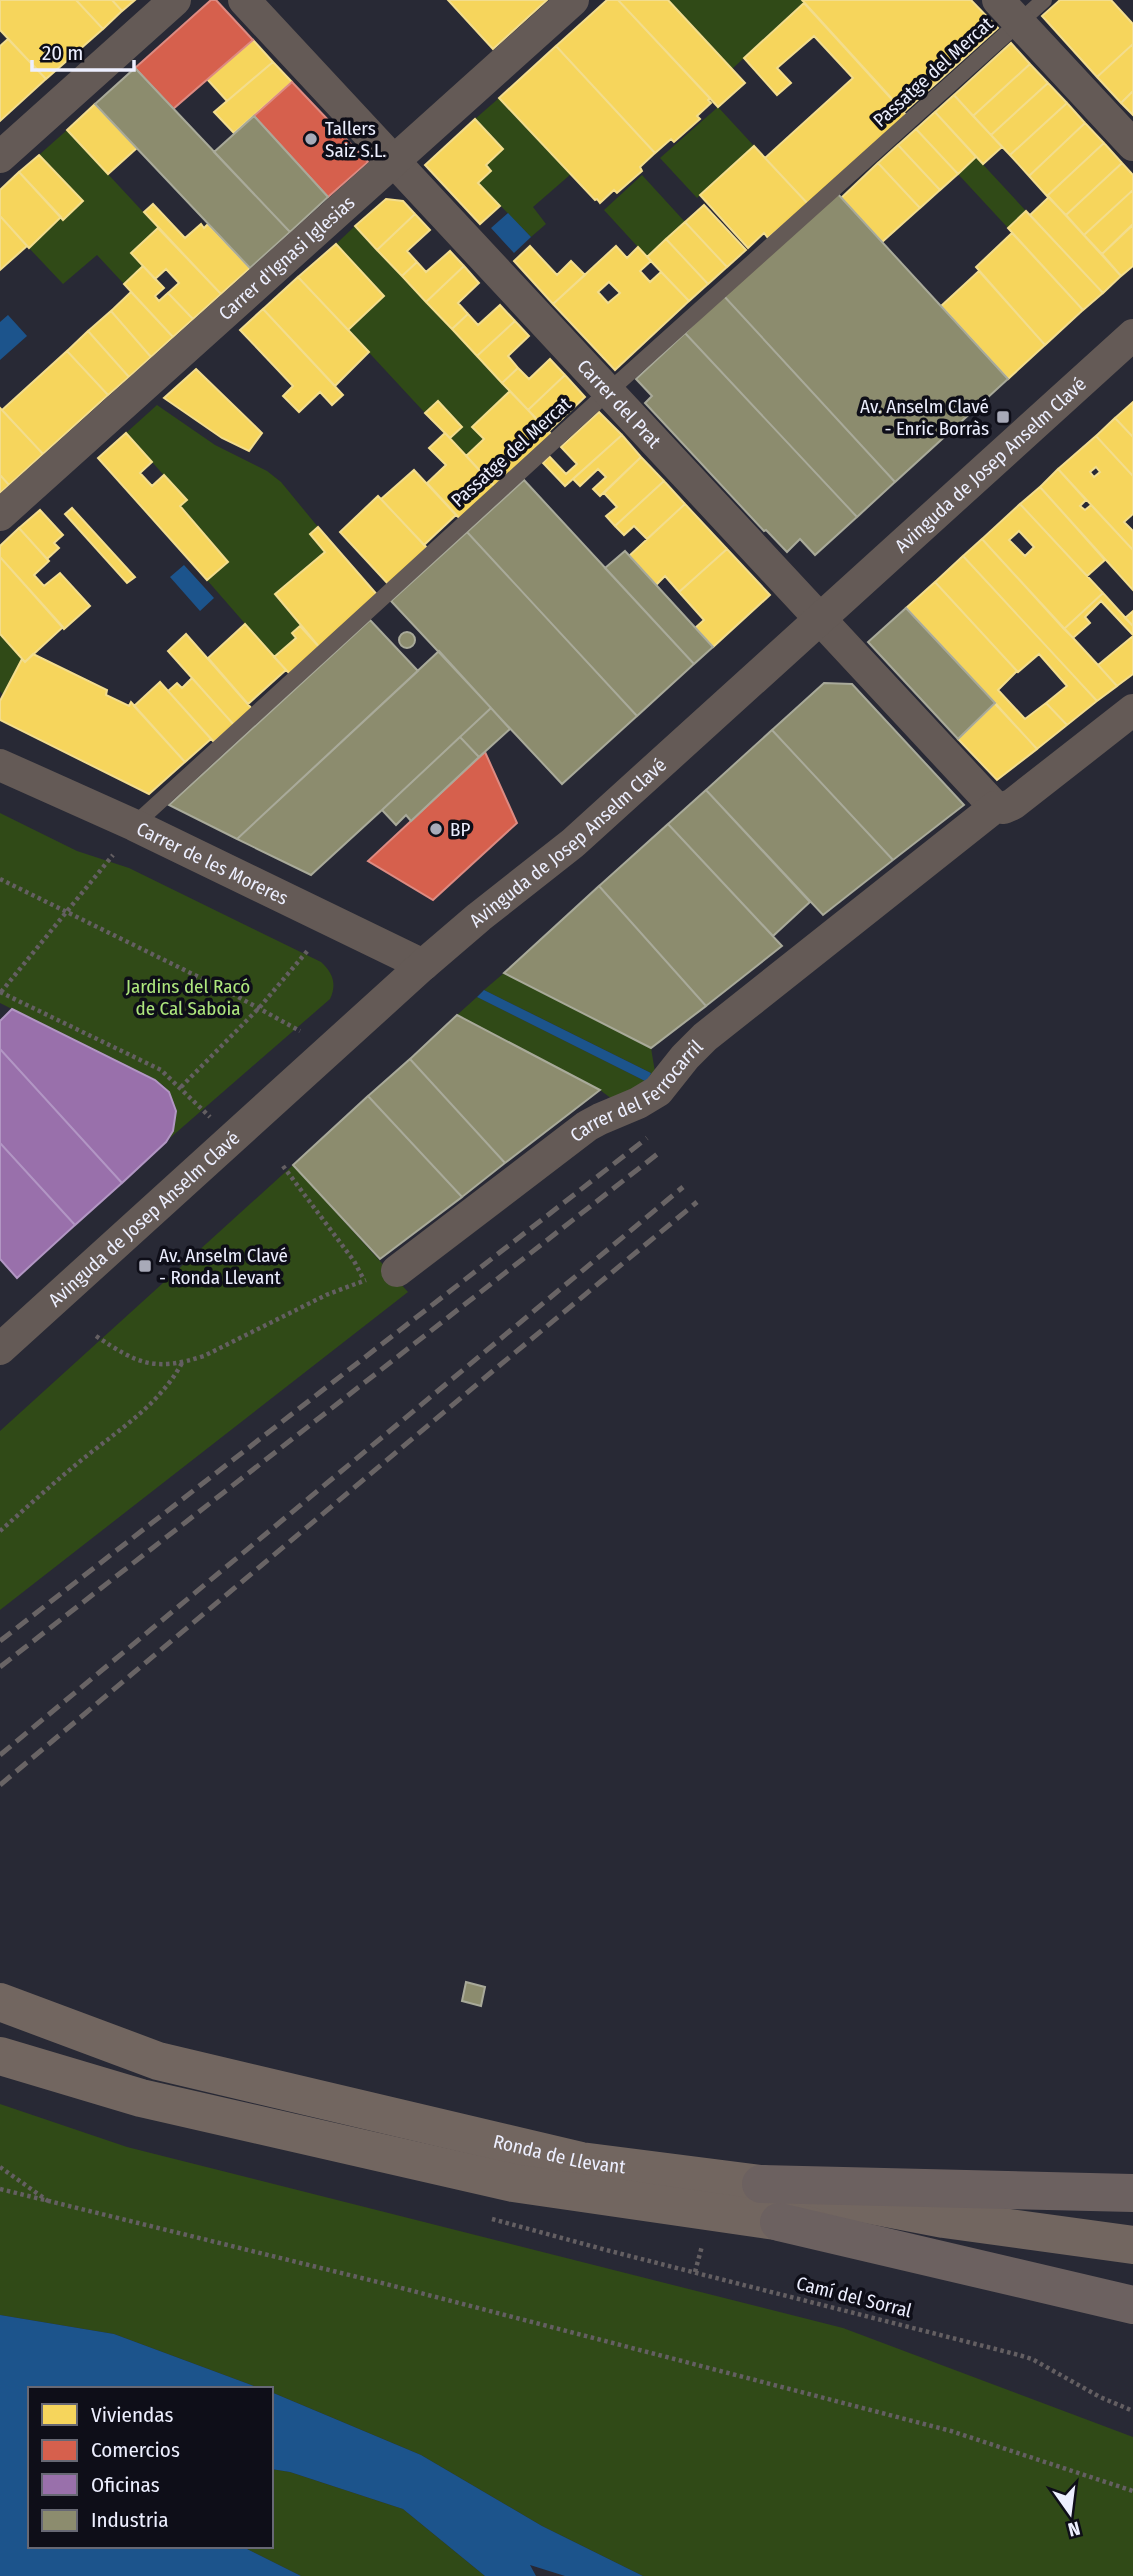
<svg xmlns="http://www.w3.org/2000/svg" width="1133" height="2576" font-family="'Fira Sans Condensed',sans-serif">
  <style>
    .green { fill: #304a17 }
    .water { fill: #1c548c }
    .homes { fill: #f6d55c; stroke: #f3dd8d; stroke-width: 2; fill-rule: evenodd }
    .shops { fill: #d6604d; stroke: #dd8b82; stroke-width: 2 }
    .offices { fill: #9970ab; stroke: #b296c4; stroke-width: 2 }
    .industry { fill: #8c8c6e; stroke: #a9aa9a; stroke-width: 2 }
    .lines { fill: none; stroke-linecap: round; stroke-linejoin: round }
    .path { stroke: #645f62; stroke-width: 4.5; stroke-dasharray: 3.5 3.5; stroke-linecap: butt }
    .lane { stroke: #645a56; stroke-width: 16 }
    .street { stroke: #645a56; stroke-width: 32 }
    .secondary { stroke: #726660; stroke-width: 38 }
    .highway { stroke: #6c6160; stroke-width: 38 }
    .rail { stroke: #696465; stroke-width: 5; stroke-dasharray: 14 7; stroke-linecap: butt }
    .poi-dot { fill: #a8aab8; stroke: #0e0e18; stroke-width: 2.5 }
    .labels { text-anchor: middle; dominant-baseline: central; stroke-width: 7; stroke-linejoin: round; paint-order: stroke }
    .street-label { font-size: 19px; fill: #edefff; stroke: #0e0e18 }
    .poi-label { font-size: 19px; fill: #edefff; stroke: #0e0e18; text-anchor: start }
    .park-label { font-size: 19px; fill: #aee77e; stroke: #0e0e18 }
  </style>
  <rect width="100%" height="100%" fill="#282935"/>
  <path class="green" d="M668,0H802L804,3L732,69Z
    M499,98L571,174L533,207L546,224L531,237L478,183L486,165L503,149L475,119Z
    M718,107L754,146L697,198L660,158Z
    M67,130L158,228L132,253L143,266L124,284L97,255L63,284L29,248L61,217L64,219L83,202L39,155Z
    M976,157L1026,211L1008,228L958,174Z
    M642,175L685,222L647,257L604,210Z
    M355,226L510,391L473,426L484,439L466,456L450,438L462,427L438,401L425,413L348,330L384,295L336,244Z
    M157,405L215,445L267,471L281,482L318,527L310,534L325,552L276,594L302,625L292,633L296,638L274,657L207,580L227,563L180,506L186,500L126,433Z
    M0,634L22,659L3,695L0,691Z
    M0,813L77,851L129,868L321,962C333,973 337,984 330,999L170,1138C179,1118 177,1102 163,1085L0,1003Z
    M504,973L651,1048L656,1078L612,1099L600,1090L457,1015L477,997L647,1082L651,1073L484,990Z
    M293,1165L408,1292L0,1610V1431Z
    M0,2104L127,2147L843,2328L1133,2437V2576H643L542,2526L421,2455L271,2392V2389H262L114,2334L0,2315Z
    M271,2469L290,2472L403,2509L485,2576H301L241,2546H271Z"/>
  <path class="water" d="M508,213L531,237L514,253L491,228Z
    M8,315L27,336L0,360V322Z
    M184,565L214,598L200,611L170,577Z
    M484,990L651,1073L647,1082L477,997Z
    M0,2315L114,2334L262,2389H30V2546H241L301,2576H0Z
    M271,2392L421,2455L542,2526L643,2576H565L530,2565L536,2576H485L403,2509L290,2472L271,2469Z"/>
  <path class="homes" d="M0,0H76L103,29L46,79L0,30Z
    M76,0H112L122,11L103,29Z
    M112,0H135L122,11Z
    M448,0H547L493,49Z
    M607,0H618L710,98L708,100L711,103L697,116L700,119L674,142L671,139L655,153L556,46Z
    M618,0H668L745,83L718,107Z
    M802,0H971L998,28L904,112Z
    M1060,0H1111L1133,24V44L1097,77L1042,16Z
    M804,3L907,116L808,204L765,158L853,78L814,36L777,68L791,83L777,95L744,58Z
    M8,39L46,79L0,121V46Z
    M253,40L273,62L227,101L207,79Z
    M1011,43L1030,64L973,116L954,95Z
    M1133,44V91L1121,103L1097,77Z
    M556,46L655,153L640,167L642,171L617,193L614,190L600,203L597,199L595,200L499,98Z
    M273,62L292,82L234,133L214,112Z
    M1030,64L1048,83L991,135L973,116Z
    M1048,83L1067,103L1010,155L991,135Z
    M1133,91V115L1121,103Z
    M954,95L1002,147L983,164L935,112Z
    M1067,103L1085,123L1029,176L1010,155Z
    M95,104L137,148L108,174L67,130Z
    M935,112L976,157L958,174L916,129Z
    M475,119L503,149L486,165L491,171L478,183L500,206L480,224L425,165Z
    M1085,123L1104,143L1047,196L1029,176Z
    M916,129L958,174L940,190L898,145Z
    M1104,143L1122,163L1066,215L1047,196Z
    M898,145L940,190L920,208L878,163Z
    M754,146L808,204L768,238L764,233L748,248L700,195Z
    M39,155L83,201L63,220L19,172Z
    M878,163L920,208L882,242L841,198Z
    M1122,163L1133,175V190L1084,235L1066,215Z
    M19,172L61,217L29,248L0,216V190Z
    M1133,190V225L1102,254L1084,235Z
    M1049,197L1121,276L1103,293L1030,215Z
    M386,199L403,201L415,214L377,250L355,226Z
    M153,204L185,238L201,224L204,228L208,224L250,268L221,294L144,212Z
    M704,205L746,250L727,267L685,222Z
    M1026,211L1103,293L1083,310L1008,228Z
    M415,214L430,230L407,251L417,262L402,276L377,250Z
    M0,216L27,246L0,270Z
    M685,222L727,267L708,284L666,239Z
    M1133,224V266L1121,276L1102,254Z
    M158,228L221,294L193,319L168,293L179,283L166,269L155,279L131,253Z
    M1012,233L1083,310L1045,345L976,267Z
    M666,239L708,284L689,301L647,257Z
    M336,244L384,296L348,330L298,277Z
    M530,246L557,275L571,261L585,275L553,304L514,261Z
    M616,246L627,258L638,247L651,261L640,271L650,282L661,272L689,301L615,370L553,304ZM609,282L620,293L608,303L598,292Z
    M450,251L464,266L426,302L402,276L417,262L426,272Z
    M143,266L164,288L155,296L159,301L168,293L193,319L173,337L124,284Z
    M464,266L479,283L458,303L468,314L452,329L426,302Z
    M979,271L1045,345L1008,379L941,306Z
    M298,277L369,352L335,386L263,309Z
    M131,292L173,337L151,357L111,311Z
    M500,305L515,321L477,356L452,329L468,314L478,325Z
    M263,309L343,395L332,405L320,392L299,412L283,396L293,386L240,330Z
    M111,311L151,357L129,377L88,331Z
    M515,321L529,336L508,356L518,368L502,383L477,356Z
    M88,331L129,377L108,395L67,351Z
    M67,351L108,395L43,454L2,410Z
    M550,359L565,375L528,410L502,383L518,368L529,379Z
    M196,369L262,433L249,451L222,438L164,398Z
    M565,375L585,397L548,432L528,410Z
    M510,391L552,435L496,488L466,456L484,439L472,427Z
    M438,401L462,427L450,438L425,413Z
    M1133,402V437L1115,418Z
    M0,408L43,454L9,485L0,475Z
    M599,412L622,435L565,486L543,463L549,456L566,474L577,464L561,447Z
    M1115,418L1133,437V476L1096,436Z
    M126,433L152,462L140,473L152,486L164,475L187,500L180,506L228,562L207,580L98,458Z
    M445,433L497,489L462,521L427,483L446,465L429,448Z
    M622,435L641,457L600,496L593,489L606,477L598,469L580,486L573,479Z
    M1096,436L1133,476V514L1124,522L1133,531V550L1058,469ZM1096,467L1100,472L1094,477L1090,472Z
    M641,457L664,481L615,526L606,516L617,507L604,493Z
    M1058,469L1086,500L1080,506L1085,510L1091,505L1133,550V590L1040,487Z
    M414,470L456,515L424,545L381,499Z
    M0,475L9,485L0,493Z
    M664,481L685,504L647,539L634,526L624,535L615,526Z
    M1040,487L1105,560L1087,576L1020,504Z
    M378,496L430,551L390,586L340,532Z
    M685,504L727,549L679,592L665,576L656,585L629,556Z
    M1020,504L1103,593L1064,629L982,539ZM1019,531L1034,547L1025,556L1009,540Z
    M72,508L135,577L127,583L65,514Z
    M40,510L63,535L54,543L59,548L47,559L19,528Z
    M318,527L379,597L320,648L275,594L325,552L310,534Z
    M19,528L49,561L34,575L44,586L60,573L90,606L64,629L0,557V546Z
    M982,539L1098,665L1117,686L1097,701L963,556Z
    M727,549L770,595L713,647L695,628L704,620L679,592Z
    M963,556L1097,701L1067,725L1046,703L1067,686L1039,654L1018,672L935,582Z
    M0,557L63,627L25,662L0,634Z
    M935,582L1017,671L998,690L1025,719L1046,703L1067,725L1037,749L906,608Z
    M1103,593L1133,626V635L1101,601L1085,617L1090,623L1073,638L1064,629Z
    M1133,611V626L1125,618Z
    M245,624L286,670L248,704L208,658Z
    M300,626L320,648L290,674L274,657L296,638L292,633Z
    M186,634L252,709L234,725L168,651Z
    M1133,636V674L1117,686L1098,665Z
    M33,654L107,690L106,695L129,706L131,702L185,762L149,794L0,720V701L22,659L25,662Z
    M192,678L234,725L214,742L168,691L177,683L182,688Z
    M160,682L211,739L185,762L134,706Z
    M995,703L1037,749L997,780L958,739Z"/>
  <path class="shops" d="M211,0H216L253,40L173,109L135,68Z
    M292,82L368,162L328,197L254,116Z
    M485,752L517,823L433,900L368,861Z"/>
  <path class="offices" d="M12,1009L155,1080L169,1092L176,1111L173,1131L166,1142L122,1183L0,1049V1021Z
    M0,1049L122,1183L75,1225L0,1143Z
    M0,1143L75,1225L17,1278L0,1259Z"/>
  <path class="industry" d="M135,68L290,232L250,268L95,104Z
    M254,116L328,197L290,232L214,152Z
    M837,193L1008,379L895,482L723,295Z
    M723,295L895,482L857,517L685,333Z
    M685,333L857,517L815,555L800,539L787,552L766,530L764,531L645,403L652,396L636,379Z
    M524,480L694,664L637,716L467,532Z
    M467,532L637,716L562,784L391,601Z
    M625,551L713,647L694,664L605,568Z
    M906,608L995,703L958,739L868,642Z
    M370,620L418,671L237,839L169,805Z
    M399 640a8 8 0 1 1 16 0a8 8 0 1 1-16 0Z
    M439,651L491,708L382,810L311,875L237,839Z
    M824,683L852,684L964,805L893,860L772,730Z
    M491,708L510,729L479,757L460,737Z
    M772,730L893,860L823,915L706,790Z
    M460,737L479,757L411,821L406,815L396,825L382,810Z
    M706,790L810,902L773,936L668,824Z
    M668,824L782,946L706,1006L599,886Z
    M599,886L706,1006L651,1048L504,973Z
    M457,1015L600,1090L505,1163L410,1059Z
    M410,1059L505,1163L462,1197L368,1096Z
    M368,1096L462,1197L380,1259L293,1165Z
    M466,1982L485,1987L481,2006L462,2001Z"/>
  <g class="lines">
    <path class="path" d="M0,879L231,993L300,1031
      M0,992L161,1070L210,1117
      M1,992L113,855
      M181,1087L259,1008L309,949
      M283,1166L354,1261L364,1280
      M96,1336C138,1364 154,1372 204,1356L326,1295L366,1280
      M0,1531C26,1508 51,1485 78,1463C115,1432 158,1407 182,1363
      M0,2167L48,2201
      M0,2189L386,2284L951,2431L1133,2491
      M492,2219L610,2251L1019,2355L1032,2359L1100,2397L1133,2411
      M695,2272L702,2246"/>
    <path class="lane" d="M134,825L598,401L1044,0"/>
    <g class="street">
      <path id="s1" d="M244,0L995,807"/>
      <path d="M998,0L1133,145"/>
      <path d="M0,157L175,0"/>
      <path id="s2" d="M0,515L573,0"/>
      <path id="s3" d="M0,765L134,825L423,965"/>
      <path id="s4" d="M397,1271L587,1126L600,1119L638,1103L658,1091L685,1057L705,1037L995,807L1004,808L1013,804L1133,710"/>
      <path id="s5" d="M0,1349L423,965L479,917L573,843L1133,335"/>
    </g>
    <g class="secondary">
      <path id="s6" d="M0,2002L158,2061L581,2161L761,2184L944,2219L1133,2245"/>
      <path d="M0,2056L141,2098L513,2183L811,2226"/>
    </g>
    <path class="highway" d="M761,2184L1133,2193
      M779,2222L1133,2305"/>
    <path class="rail" d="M0,1641L647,1138
      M0,1667L660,1152
      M0,1755L683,1187
      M0,1785L500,1365L697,1202"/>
  </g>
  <g class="poi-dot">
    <circle cx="311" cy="139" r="7"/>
    <rect x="996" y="410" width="14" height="14" rx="3.5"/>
    <circle cx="436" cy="829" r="7"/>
    <rect x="138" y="1259" width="14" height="14" rx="3.5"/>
  </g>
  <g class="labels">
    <g class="street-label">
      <text transform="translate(933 72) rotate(-42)">Passatge del Mercat</text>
      <text stroke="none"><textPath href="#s2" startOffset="385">Carrer d'Ignasi Iglesias</textPath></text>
      <text stroke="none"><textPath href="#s1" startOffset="551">Carrer del Prat</textPath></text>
      <text transform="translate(511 452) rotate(-42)">Passatge del Mercat</text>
      <text stroke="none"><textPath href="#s5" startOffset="1328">Avinguda de Josep Anselm Clavé</textPath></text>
      <text stroke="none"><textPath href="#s5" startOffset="761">Avinguda de Josep Anselm Clavé</textPath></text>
      <text stroke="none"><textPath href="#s3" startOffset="234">Carrer de les Moreres</textPath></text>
      <text stroke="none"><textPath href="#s4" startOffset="301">Carrer del Ferrocarril</textPath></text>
      <text stroke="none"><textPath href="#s5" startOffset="194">Avinguda de Josep Anselm Clavé</textPath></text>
      <text stroke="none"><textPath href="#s6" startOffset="581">Ronda de Llevant</textPath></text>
      <text transform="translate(854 2297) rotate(14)">Camí del Sorral</text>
    </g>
    <g class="poi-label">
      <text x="325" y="128">Tallers<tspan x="325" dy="22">Saiz S.L.</tspan></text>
      <text x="989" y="406" text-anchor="end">Av. Anselm Clavé<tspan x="989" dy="22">- Enric Borràs</tspan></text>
      <text x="450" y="829">BP</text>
      <text x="159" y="1255">Av. Anselm Clavé<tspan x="159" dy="22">- Ronda Llevant</tspan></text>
    </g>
    <g class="park-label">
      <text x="188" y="986">Jardins del Racó<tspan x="188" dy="22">de Cal Saboia</tspan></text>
    </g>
  </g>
  <rect x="28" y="2387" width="245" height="161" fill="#0e0e18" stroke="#676874" stroke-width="2"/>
  <rect x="42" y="2404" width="35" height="21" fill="#f6d55c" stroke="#676874" stroke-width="2"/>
  <text x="91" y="2422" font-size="21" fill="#edefff">Viviendas</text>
  <rect x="42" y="2440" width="35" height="21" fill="#d6604d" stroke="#676874" stroke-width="2"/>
  <text x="91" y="2457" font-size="21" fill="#edefff">Comercios</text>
  <rect x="42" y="2474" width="35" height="21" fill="#9970ab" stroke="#676874" stroke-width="2"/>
  <text x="91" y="2492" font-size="21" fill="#edefff">Oficinas</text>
  <rect x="42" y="2510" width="35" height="21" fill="#8c8c6e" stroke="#676874" stroke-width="2"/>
  <text x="91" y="2527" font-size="21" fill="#edefff">Industria</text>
  <g transform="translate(1070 2513) rotate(166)" stroke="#0e0e18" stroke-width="5" paint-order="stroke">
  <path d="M0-5L12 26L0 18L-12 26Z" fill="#edefff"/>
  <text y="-10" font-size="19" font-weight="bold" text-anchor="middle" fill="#edefff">N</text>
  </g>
  <path d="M32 60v10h102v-10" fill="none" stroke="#edefff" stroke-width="3.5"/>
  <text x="42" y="60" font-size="21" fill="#edefff" stroke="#0e0e18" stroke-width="5" paint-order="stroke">20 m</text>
</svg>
